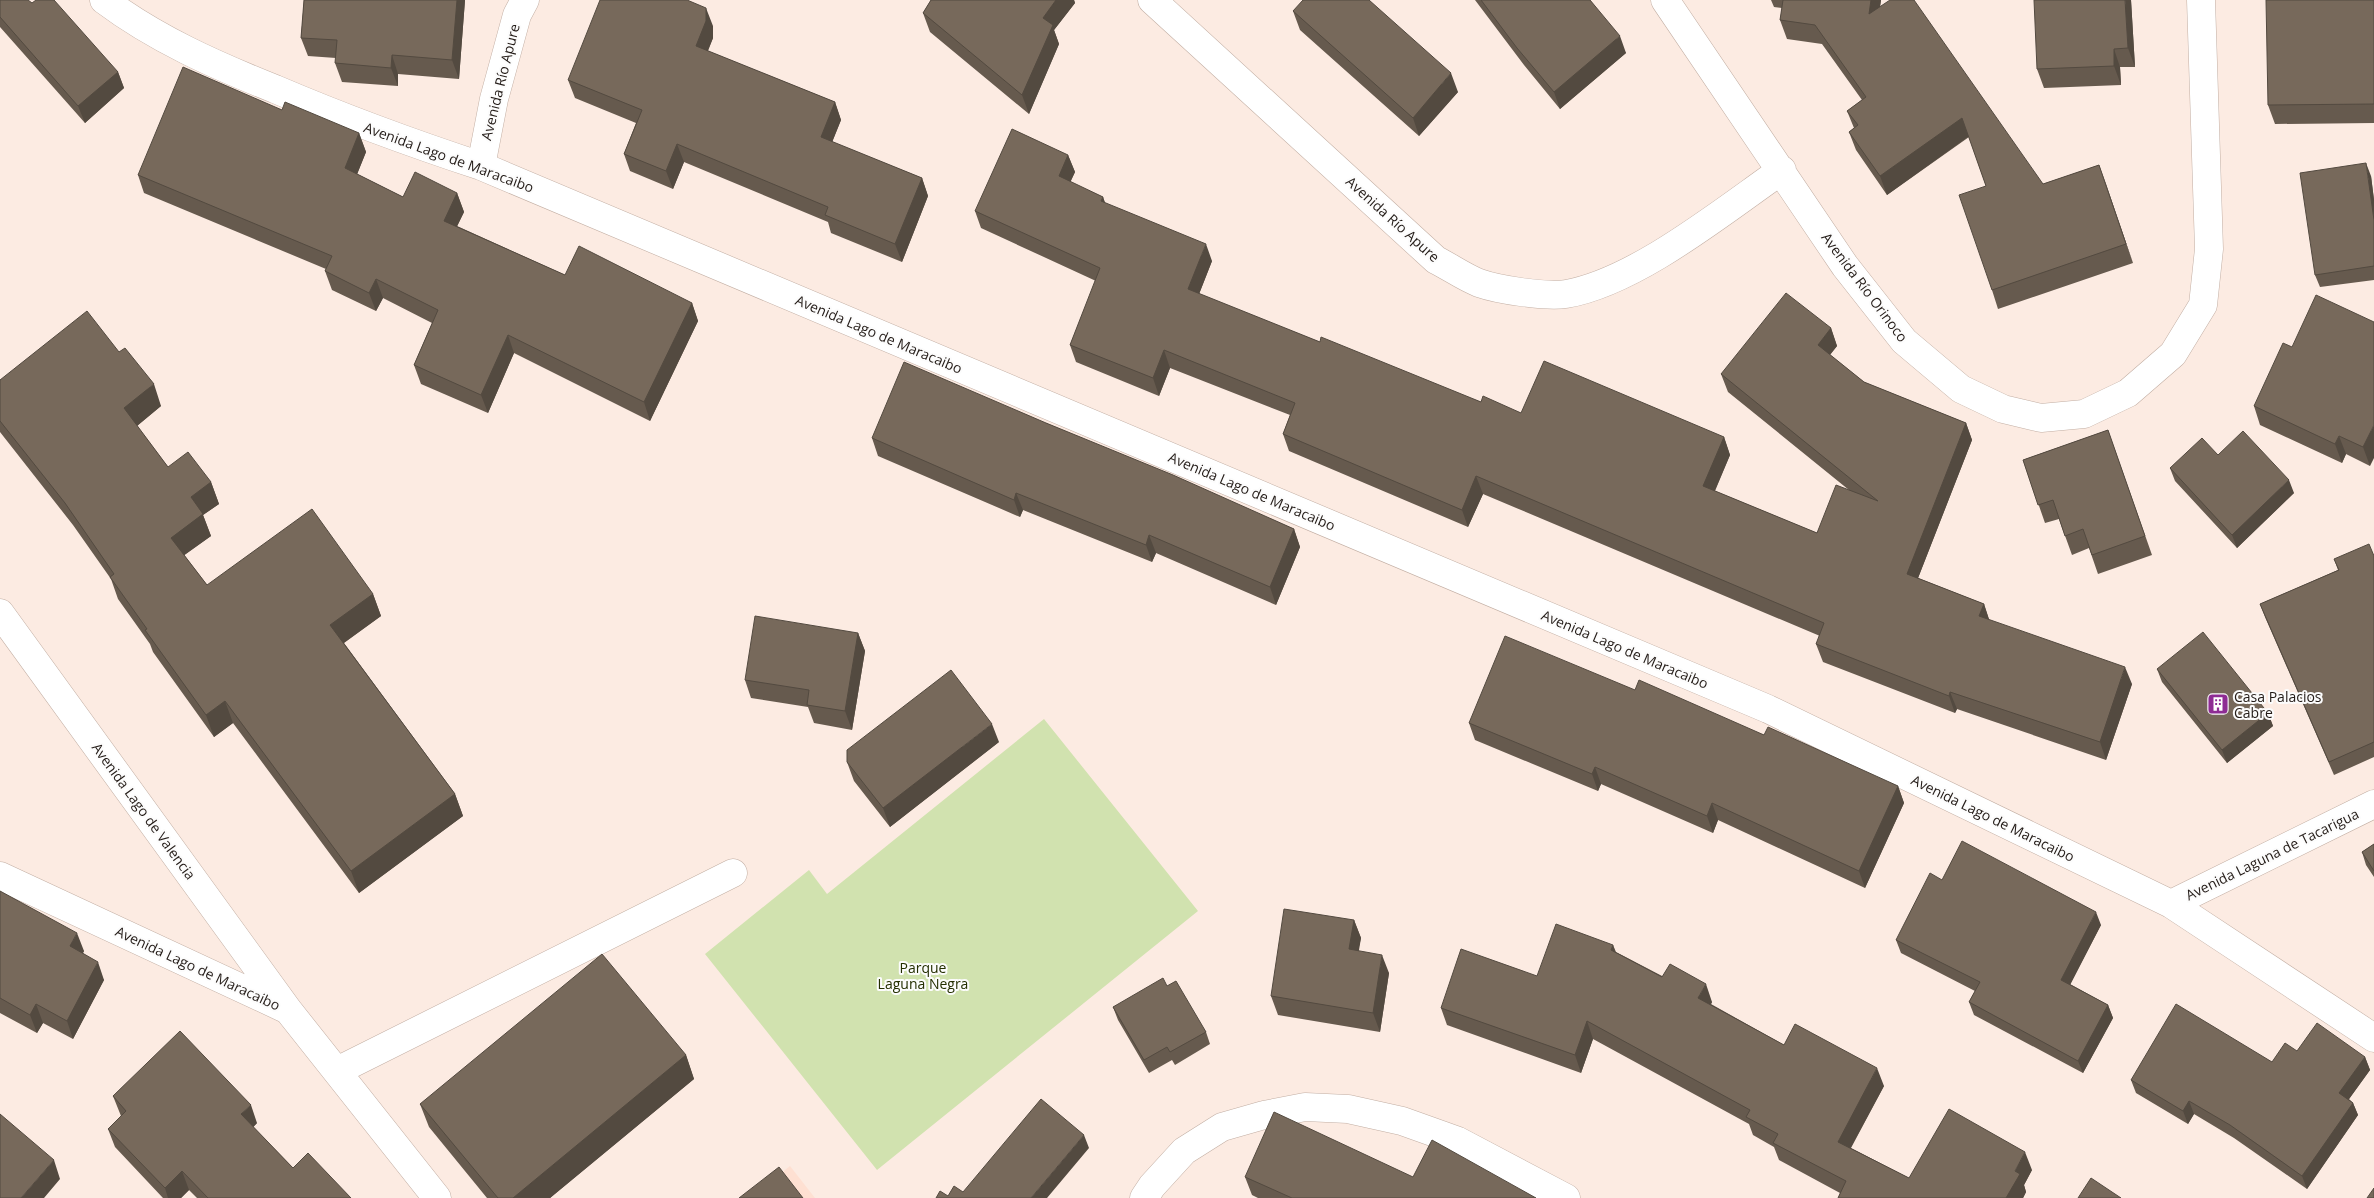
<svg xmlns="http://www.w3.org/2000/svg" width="2374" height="1198" font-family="'Open Sans',sans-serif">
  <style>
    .built { fill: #fee0d2 }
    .green { fill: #d1e2af }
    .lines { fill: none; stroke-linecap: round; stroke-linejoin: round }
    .minor-casing { stroke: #c2aea3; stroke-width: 29 }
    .minor { stroke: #fff; stroke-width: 28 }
    .wall { fill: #665a4e }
    .shaded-wall { fill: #534a40 }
    .building { fill: #77695b; stroke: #534a40 }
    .labels { text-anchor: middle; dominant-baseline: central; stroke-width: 4; stroke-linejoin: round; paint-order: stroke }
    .street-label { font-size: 14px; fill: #231b17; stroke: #fcfcfc }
    .poi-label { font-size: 14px; fill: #231b17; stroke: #fcfcfc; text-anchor: start }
    .park-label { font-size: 14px; fill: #242f00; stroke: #fcfcfc }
  </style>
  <rect width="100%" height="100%" fill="#fcebe2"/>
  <path class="built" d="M790,1166L815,1198H750Z"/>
  <path class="green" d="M1044,719L1198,911L877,1170L705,954L809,870L827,894Z"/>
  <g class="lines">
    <g class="minor-casing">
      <path id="minor" d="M104,0C156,39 215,65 275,89C343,118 411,143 481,166L1768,709L2171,904L2374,1038
        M1152,0L1436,260C1450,267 1464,277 1479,283C1499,290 1546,297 1566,294C1636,282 1723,211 1782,170
        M1665,0L1845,266L1904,341L1961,389L2003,409L2041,418L2084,414L2128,393L2173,354L2203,305L2209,249L2201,0
        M481,166L494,99L517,15L525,0
        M0,613L288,1010L437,1198
        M0,876L286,1009
        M2171,904L2374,804
        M337,1071L733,873
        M1144,1198L1152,1186L1184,1151L1222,1127L1264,1115L1305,1107L1348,1109L1402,1121L1458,1141L1566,1198"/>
    </g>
    <use href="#minor" class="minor"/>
  </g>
  <path class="wall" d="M0,0L32,3L118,72L124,88L85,123L0,27Z
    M304,0H465L459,79L398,74V86L342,82L335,63L336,58L308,56L301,38Z
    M931,0H1074L1075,3L1054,30L1059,44L1029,114L930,32L923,13Z
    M1475,0H1590L1626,53L1560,109L1524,65Z
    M1771,0H1881L1880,7L2043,184L2099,165L2133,263L1998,309L1992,290L1986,186L1969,137L1887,195L1856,150L1849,132L1854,128L1847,111L1862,100L1822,44L1787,39L1780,20L1782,8L1774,7Z
    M2131,0L2135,67H2120L2121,85L2044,88L2037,69Z
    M2374,0V123L2275,124L2268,105Z
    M1293,11L1458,92L1419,136L1300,30Z
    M713,26V38L708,51L835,102L841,120L832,142L922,178L928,196L902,262L831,233L828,222L684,162L673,189L630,171L624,154L636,123L575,98L568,80Z
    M282,110L359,133L366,152L357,174L403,197L457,193L464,212L457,226L565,275L692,303L698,321L650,421L514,353L488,413L421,384L414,365L432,323L383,298L376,311L332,290L325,271L326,269L144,193L138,175Z
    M1068,155L1075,172L1070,182L1103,197L1105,203L1212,261L1199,294L1320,342L1481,402L1521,413L1724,437L1730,455L1715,491L1817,533L1849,490L1728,392L1721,374L1831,328L1837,346L1830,355L1864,382L1966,423L1972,440L1918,578L1984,604L1989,620L2132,684L2106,760L1957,709L1955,713L1823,662L1816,644L1820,636L1483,494L1468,527L1289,451L1283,434L1290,415L1170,368L1159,396L1076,362L1070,345L1096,281L981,228L975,211Z
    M2371,176L2374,200V280L2320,287L2315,275Z
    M2374,322L2370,466L2346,454L2342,463L2260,425L2254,406L2292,347Z
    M119,352L161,406L137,426L168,467L211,482L219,504L203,515L211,536L184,555L207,585L373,594L381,616L344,643L455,794L463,816L359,893L233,723L214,737L153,652L150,644L118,599L111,579L73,525L0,432V380Z
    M1046,423L1294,529L1300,547L1276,605L1156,553L1152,562L1023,510L1020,517L878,456L872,438Z
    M2108,430L2152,555L2098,574L2089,548L2072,555L2059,519L2045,523L2023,460Z
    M2218,455L2294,493L2237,548L2175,481L2170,468Z
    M2374,556V757L2334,775L2265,617L2260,604L2338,570L2334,559Z
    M858,633L865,651L852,730L814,723L808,707L751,698L745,680Z
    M2157,669L2268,713L2273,726L2227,763L2162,682Z
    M1635,690L1764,735L1898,786L1904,803L1865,888L1718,820L1713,833L1601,784L1598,791L1475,740L1469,723Z
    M999,742L890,827L854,781L847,762Z
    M2374,844V877L2366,865L2362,852Z
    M1942,880L2101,925L2070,984L2108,1005L2113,1018L2083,1073L1974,1015L1969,1002L1975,991L1901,953L1896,940Z
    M0,891L84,951L83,953L104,980L73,1039L43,1023L37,1033L0,1013Z
    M1354,920L1361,938L1358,951L1389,973L1380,1032L1278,1015L1271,996Z
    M1613,945L1616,952L1712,1002L1711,1004L1784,1045L1884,1086L1851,1148L1909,1178L2032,1170L2024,1185L2026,1192L2023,1198H1838L1840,1193L1779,1160L1774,1147L1753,1135L1749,1124L1593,1039L1581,1073L1447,1025L1441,1008L1537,976Z
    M1167,986L1206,1032L1210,1044L1175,1065L1172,1060L1149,1073L1118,1020L1113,1007Z
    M2297,1051L2365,1057L2370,1070L2349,1099L2353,1103L2358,1115L2307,1189L2234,1138L2194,1114L2188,1124L2136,1093L2131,1080L2272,1062Z
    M686,1055L694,1079L550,1198H487L429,1127L420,1104Z
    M113,1096L257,1123L253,1127L293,1168L351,1198H197L189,1190L181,1198H163L115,1147L108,1129L121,1116Z
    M1245,1177H1413L1536,1198H1258L1252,1195Z"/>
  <path class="shaded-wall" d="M457,0H465L459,79L452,60Z
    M1056,0H1074L1075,3L1054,30L1059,44L1029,114L1022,95L1043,18Z
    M1871,0H1881L1876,33L1869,14Z
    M2125,0H2131L2135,67L2128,48Z
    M706,8L713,26V38L702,64L696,46Z
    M1620,36L1626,53L1560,109L1554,92Z
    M2114,49L2120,67L2121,85L2114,66Z
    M392,55L398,74V86L391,68Z
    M118,72L124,88L85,123L78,106Z
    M1451,73L1458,92L1419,136L1413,118Z
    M835,102L841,120L827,155L821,137Z
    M1962,118L1969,136L1887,195L1880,176Z
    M359,133L366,152L352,187L345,168Z
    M677,144L684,162L673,189L666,171Z
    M1068,155L1075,172L1065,194L1059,176Z
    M2366,163L2371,176L2374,200V220Z
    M2099,165L2106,184L2133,263L2126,244Z
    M922,178L928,196L902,262L895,244Z
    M457,193L464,212L451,239L444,221Z
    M1103,197L1109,214L1101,201Z
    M1206,244L1212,261L1194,307L1188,289Z
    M376,279L383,298L376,311L369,293Z
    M692,303L698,321L650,421L644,402Z
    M1831,328L1837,346L1824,362L1818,345Z
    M508,335L514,353L488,413L481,395Z
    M1164,350L1170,368L1159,396L1153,378Z
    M154,384L161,406L132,430L124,408Z
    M1966,423L1972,440L1913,591L1907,574Z
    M2374,425V458L2370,466L2363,447Z
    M2339,436L2346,454L2342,463L2335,444Z
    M1724,437L1730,455L1709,504L1703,486Z
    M1476,476L1483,494L1468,527L1462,510Z
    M2289,480L2294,493L2237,548L2232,535Z
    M211,482L219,504L203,515L211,536L179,559L171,538L191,497Z
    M1016,493L1023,510L1020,517L1014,500Z
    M1294,529L1300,547L1276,605L1270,587Z
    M1149,535L1156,553L1152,562L1146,545Z
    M373,594L381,616L338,647L330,625Z
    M1984,604L1990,622L1979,616Z
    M858,633L865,651L852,730L845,711Z
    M2125,667L2132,684L2106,760L2100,742Z
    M1950,692L1957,709L1955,713L1949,696Z
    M225,701L233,723L214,737L206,715Z
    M2268,713L2273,726L2227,763L2222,750Z
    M992,724L999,742L890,827L883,808Z
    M1595,767L1601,784L1598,791L1592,774Z
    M1898,786L1904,803L1865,888L1859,871Z
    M455,794L463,816L359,893L351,871Z
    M1712,803L1718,820L1713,833L1707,816Z
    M2096,912L2101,925L2066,993L2061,980Z
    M1354,920L1361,938L1356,968L1349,949Z
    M77,933L84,951L76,965L70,946Z
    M1613,945L1619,963L1611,950Z
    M1382,955L1389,973L1380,1032L1373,1013Z
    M98,962L104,980L73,1039L67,1021Z
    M1706,984L1712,1002L1705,1016L1698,998Z
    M36,1004L43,1023L37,1033L30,1015Z
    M2108,1005L2113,1018L2083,1073L2078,1061Z
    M1587,1021L1593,1039L1581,1073L1575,1055Z
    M686,1055L694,1079L550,1198H513Z
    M2365,1057L2370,1070L2344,1106L2339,1093Z
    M1877,1068L1884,1086L1844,1160L1838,1142Z
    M2189,1101L2194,1114L2188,1124L2183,1111Z
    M2353,1103L2358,1115L2307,1189L2302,1176Z
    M251,1105L257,1123L248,1133L241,1114Z
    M1084,1135L1089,1148L1047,1198H1031Z
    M2025,1152L2032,1170L2024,1185L2026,1192L2023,1198H2006L2015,1171Z
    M54,1160L60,1179L44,1198H21Z
    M182,1171L189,1190L181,1198H168L165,1188Z"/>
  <path class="building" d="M0,0H28L32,3L36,0H54L118,72L78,106L0,17Z
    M304,0H457L452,60L392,55L391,68L335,63L337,40L301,38Z
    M600,0H687L706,8V21L696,46L835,102L821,137L922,178L895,244L825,215L828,207L677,144L666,171L624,154L642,110L568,80Z
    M931,0H1056L1043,18L1053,25L1022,95L923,13Z
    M1303,0H1369L1451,73L1413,118L1293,11Z
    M1481,0H1590L1620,36L1554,92L1517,48Z
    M1783,0H1871L1869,14L1890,0H1914L2043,184L2099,165L2126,244L1992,290L1959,195L1986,186L1962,118L1880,176L1849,132L1858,125L1847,111L1866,97L1815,25L1780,20Z
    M2034,0H2125L2128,48L2114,49V66L2037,69Z
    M2266,0H2374V104L2268,105Z
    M183,67L282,110L285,102L359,133L345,168L403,197L415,172L457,193L444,221L565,275L579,246L692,303L644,402L508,335L481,395L414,365L438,310L376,279L369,293L325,271L332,256L138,175Z
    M1012,129L1068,155L1059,176L1103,197L1101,201L1206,244L1188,289L1320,342L1321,337L1481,402L1483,396L1521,413L1544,361L1724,437L1703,486L1817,533L1836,485L1878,501L1721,374L1786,293L1831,328L1818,345L1864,382L1966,423L1907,574L1984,604L1979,616L2125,667L2100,742L1950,692L1949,696L1816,644L1824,623L1476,476L1462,510L1283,434L1295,403L1164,350L1153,378L1070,345L1100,268L975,211Z
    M2366,163L2374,220V266L2315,275L2300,173Z
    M2316,295L2374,322V425L2363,447L2339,436L2335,444L2254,406L2283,343L2292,347Z
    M87,311L119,352L125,348L154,384L124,408L168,467L188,452L211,482L191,497L203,514L171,538L207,585L312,509L373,594L330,625L455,794L351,871L225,701L206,715L145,630L147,629L110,577L114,574L65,503L0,421V380Z
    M904,362L1046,423L1173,475L1294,529L1270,587L1149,535L1146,545L1016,493L1014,500L872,438Z
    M2108,430L2145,536L2092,555L2083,529L2065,536L2053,500L2038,505L2023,460Z
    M2243,431L2289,480L2232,535L2170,468L2202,438L2218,455Z
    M2369,544L2374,556V742L2329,762L2260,604L2339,570L2334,559Z
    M755,616L858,633L845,711L807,705L809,690L745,680Z
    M2203,632L2268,713L2222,750L2157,669Z
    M1505,636L1635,690L1639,680L1764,735L1768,727L1898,786L1859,871L1712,803L1707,816L1595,767L1592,774L1469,723Z
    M951,670L992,724L883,808L847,762V750Z
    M1962,841L2096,912L2061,980L2108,1005L2078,1061L1969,1002L1980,982L1896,940L1930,873L1942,880Z
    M2374,844V871L2362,852Z
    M0,891L77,933L70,946L98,962L67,1021L36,1004L30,1015L0,998Z
    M1284,909L1354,920L1349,949L1382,955L1373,1013L1271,996Z
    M1556,924L1613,945L1611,950L1662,977L1670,964L1706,984L1698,998L1784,1045L1795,1024L1877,1068L1838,1142L1909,1178L1949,1109L2025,1152L2015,1171L2020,1174L2006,1198H1838L1846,1181L1773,1143L1778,1134L1746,1117L1750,1110L1587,1021L1575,1055L1441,1008L1461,949L1537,976Z
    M602,954L686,1055L513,1198H498L420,1104Z
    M1163,978L1167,986L1176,981L1206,1032L1170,1052L1167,1047L1144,1060L1113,1007Z
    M2176,1004L2272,1062L2285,1043L2297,1051L2317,1023L2365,1057L2339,1093L2353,1103L2302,1176L2230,1125L2189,1101L2183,1111L2131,1080Z
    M180,1031L251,1105L241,1114L293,1168L308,1153L351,1198H208L182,1171L165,1188L108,1129L126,1111L113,1096Z
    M1041,1099L1084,1135L1031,1198H936L940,1191L948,1196L954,1186L963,1192Z
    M1274,1112L1413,1177L1432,1140L1536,1198H1292L1245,1177Z
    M0,1114L54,1160L21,1198H0Z
    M779,1167L803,1198H739Z
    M2091,1178L2121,1198H2078Z
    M2374,1188V1198H2367Z"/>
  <defs>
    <g id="building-square" transform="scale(1.125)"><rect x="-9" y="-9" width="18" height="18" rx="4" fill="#8e2c94" stroke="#fcfcfc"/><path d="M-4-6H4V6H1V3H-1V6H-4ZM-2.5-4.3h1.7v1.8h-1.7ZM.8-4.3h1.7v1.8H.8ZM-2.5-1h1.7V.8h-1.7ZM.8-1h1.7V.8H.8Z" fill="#fff"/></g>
  </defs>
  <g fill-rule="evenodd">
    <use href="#building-square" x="2218" y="704"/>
  </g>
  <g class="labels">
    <g class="street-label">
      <text transform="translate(500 82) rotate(-76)">Avenida Río Apure</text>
      <text transform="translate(449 157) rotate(20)">Avenida Lago de Maracaibo</text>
      <text transform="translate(1393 219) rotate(42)">Avenida Río Apure</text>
      <text transform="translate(1865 287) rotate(53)">Avenida Río Orinoco</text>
      <text transform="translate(879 334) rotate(23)">Avenida Lago de Maracaibo</text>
      <text transform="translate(1252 491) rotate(23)">Avenida Lago de Maracaibo</text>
      <text transform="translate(1625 649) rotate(23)">Avenida Lago de Maracaibo</text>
      <text transform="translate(144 811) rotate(54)">Avenida Lago de Valencia</text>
      <text transform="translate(1993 818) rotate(26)">Avenida Lago de Maracaibo</text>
      <text transform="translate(2272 854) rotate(-26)">Avenida Laguna de Tacarigua</text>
      <text transform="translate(198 968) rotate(25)">Avenida Lago de Maracaibo</text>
    </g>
    <g class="poi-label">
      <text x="2234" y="696">Casa Palacios<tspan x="2234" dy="16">Cabre</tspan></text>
    </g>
    <g class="park-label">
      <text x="923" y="967">Parque<tspan x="923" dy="16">Laguna Negra</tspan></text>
    </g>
  </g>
</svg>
